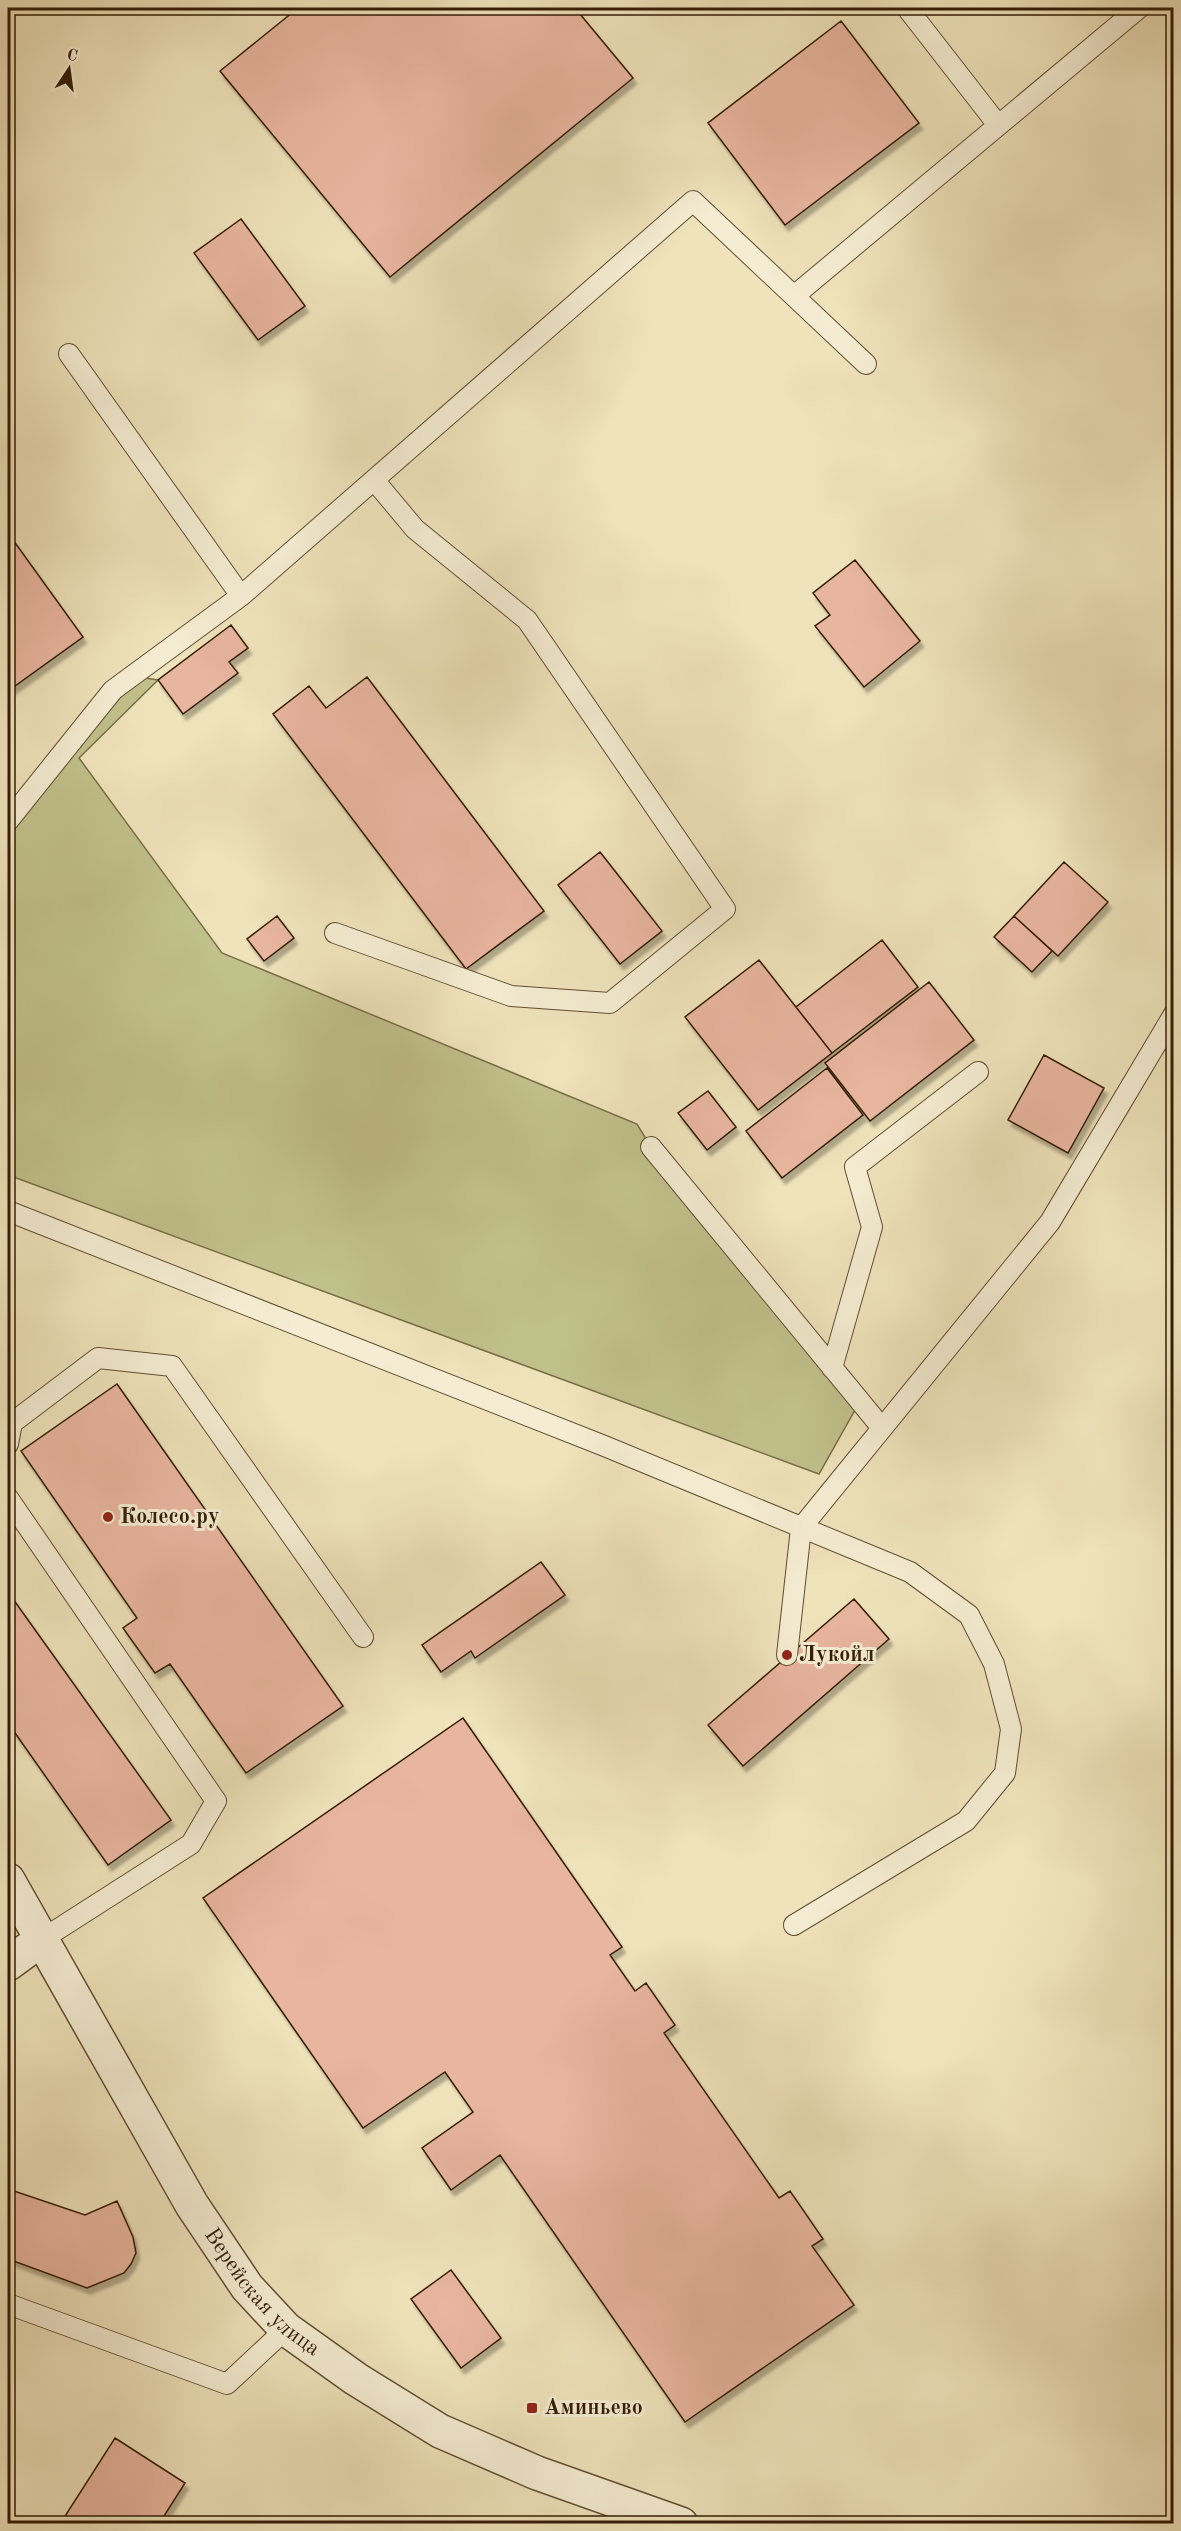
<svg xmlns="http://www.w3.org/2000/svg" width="1181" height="2531" font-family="'Old Standard TT',serif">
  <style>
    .green { fill: #c1c18b; stroke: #7a6e48; stroke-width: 1.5 }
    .building { fill: #e8b59f; stroke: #341c06; stroke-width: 1.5; filter: url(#shadow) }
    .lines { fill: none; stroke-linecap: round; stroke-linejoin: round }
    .service-casing { stroke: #634e33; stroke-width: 22 }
    .minor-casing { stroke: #634e33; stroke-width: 36 }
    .tertiary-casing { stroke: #634e33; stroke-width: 36 }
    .service { stroke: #f5edd3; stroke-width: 20 }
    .minor { stroke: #f5edd3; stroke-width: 33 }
    .tertiary { stroke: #f5edd3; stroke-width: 33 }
    .poi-dot { fill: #8f2418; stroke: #f5edd3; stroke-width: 2 }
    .labels { text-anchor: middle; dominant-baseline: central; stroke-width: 6; stroke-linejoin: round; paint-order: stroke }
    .poi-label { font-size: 22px; font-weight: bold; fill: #341c06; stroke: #f5edd3; text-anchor: start }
    .street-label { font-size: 22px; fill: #341c06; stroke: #f5edd3 }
  </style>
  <defs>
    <filter id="shadow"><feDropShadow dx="3.5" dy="6" stdDeviation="1.5" flood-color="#0004"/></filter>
  </defs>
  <rect width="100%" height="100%" fill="#efe3bb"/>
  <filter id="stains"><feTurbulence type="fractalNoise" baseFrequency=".00333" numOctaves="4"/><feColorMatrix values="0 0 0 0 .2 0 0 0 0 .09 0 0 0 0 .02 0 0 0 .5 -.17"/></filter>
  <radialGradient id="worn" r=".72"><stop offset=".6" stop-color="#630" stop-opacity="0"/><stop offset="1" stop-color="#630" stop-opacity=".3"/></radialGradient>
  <path class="green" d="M133,676L158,680L79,758L222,953L637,1124L651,1147L860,1401L819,1474L8,1175V821Z"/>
  <path class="building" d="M298,8H575L633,78L390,277L220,71Z
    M841,21L919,123L785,225L708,123Z
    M241,219L305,306L258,340L194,253Z
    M8,533L83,637L8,691Z
    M855,560L920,641L864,687L815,626L830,615L813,593Z
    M231,625L248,648L229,662L238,673L183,714L158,680Z
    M367,677L544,911L466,969L273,714L309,686L326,708Z
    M600,852L662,931L620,964L558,885Z
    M1064,862L1108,902L1058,956L1014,916Z
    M277,916L294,938L264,961L247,939Z
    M1014,916L1052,951L1032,972L994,937Z
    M882,940L918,987L832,1053L796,1007Z
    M759,960L832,1053L758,1110L685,1017Z
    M929,982L974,1040L870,1121L825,1063Z
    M1044,1055L1104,1088L1068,1153L1008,1120Z
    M827,1068L863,1115L782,1178L746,1131Z
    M708,1091L736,1127L707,1150L678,1113Z
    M117,1384L343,1706L246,1773L170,1664L155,1673L123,1628L137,1618L21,1451Z
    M541,1562L565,1595L475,1658L471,1651L441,1672L422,1645Z
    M8,1592L171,1820L108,1865L8,1723Z
    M854,1599L889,1639L743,1766L708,1725Z
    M463,1718L622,1947L610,1955L635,1991L646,1983L675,2025L664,2033L779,2198L790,2191L823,2239L812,2246L854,2305L685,2422L500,2155L451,2190L422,2148L473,2112L445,2072L363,2128L203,1898Z
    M8,2189L85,2215L117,2201L133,2237L136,2253L131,2264L124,2273L87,2288L8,2259Z
    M451,2270L501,2338L461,2368L411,2299Z
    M115,2438L185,2483L159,2524H60Z"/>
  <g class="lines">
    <g class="service-casing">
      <path id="service" d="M907,8L998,125
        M794,296L1139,8
        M69,354L241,596
        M8,821L113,690L241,596L693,201L866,364
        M335,933L511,996L610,1003L725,909L527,620L415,529L374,480
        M651,1147L882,1428
        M8,1211L602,1445L910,1572L969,1615L994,1664L1011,1729L1005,1773L966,1821L794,1925
        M832,1368L872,1227L855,1167L978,1072
        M8,1444L12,1423L98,1358L172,1366L363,1637
        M8,1498L216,1801L191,1844L41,1940
        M787,1655L801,1528L1050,1222L1174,1014
        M8,2304L227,2384L286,2329"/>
    </g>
    <g class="minor-casing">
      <path id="minor" d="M8,1964L41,1940"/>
    </g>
    <g class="tertiary-casing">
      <g id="tertiary">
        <path id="s1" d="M8,1880L192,2205L247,2287L286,2329L356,2379L440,2431L537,2473L681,2524"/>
      </g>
    </g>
    <use href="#service" class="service"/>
    <use href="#minor" class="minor"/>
    <use href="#tertiary" class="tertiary"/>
  </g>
  <g class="poi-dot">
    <circle cx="108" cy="1517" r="6"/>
    <circle cx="787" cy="1655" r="6"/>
    <rect x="526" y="2402" width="12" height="12" rx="3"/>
  </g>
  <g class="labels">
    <g class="poi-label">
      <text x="120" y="1517">Колесо.ру</text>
      <text x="799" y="1655">Лукойл</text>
      <text x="544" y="2408">Аминьево</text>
    </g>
    <g class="street-label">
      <text stroke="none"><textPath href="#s1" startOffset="486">Верейская улица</textPath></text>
    </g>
  </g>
  <rect width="1181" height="2531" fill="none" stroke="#efe3bb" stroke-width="30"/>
  <rect x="9" y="9" width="1163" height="2513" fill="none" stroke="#341c06" stroke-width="3"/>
  <rect x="15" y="15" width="1151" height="2501" fill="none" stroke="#341c06" stroke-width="1.5"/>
  <g transform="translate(69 69) rotate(13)" stroke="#f5edd3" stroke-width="4.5" paint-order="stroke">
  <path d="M0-4.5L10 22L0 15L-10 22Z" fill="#341c06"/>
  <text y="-9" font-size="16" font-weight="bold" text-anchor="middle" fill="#341c06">С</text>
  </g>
  <rect width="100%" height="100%" filter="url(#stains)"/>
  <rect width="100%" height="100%" fill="url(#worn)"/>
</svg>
